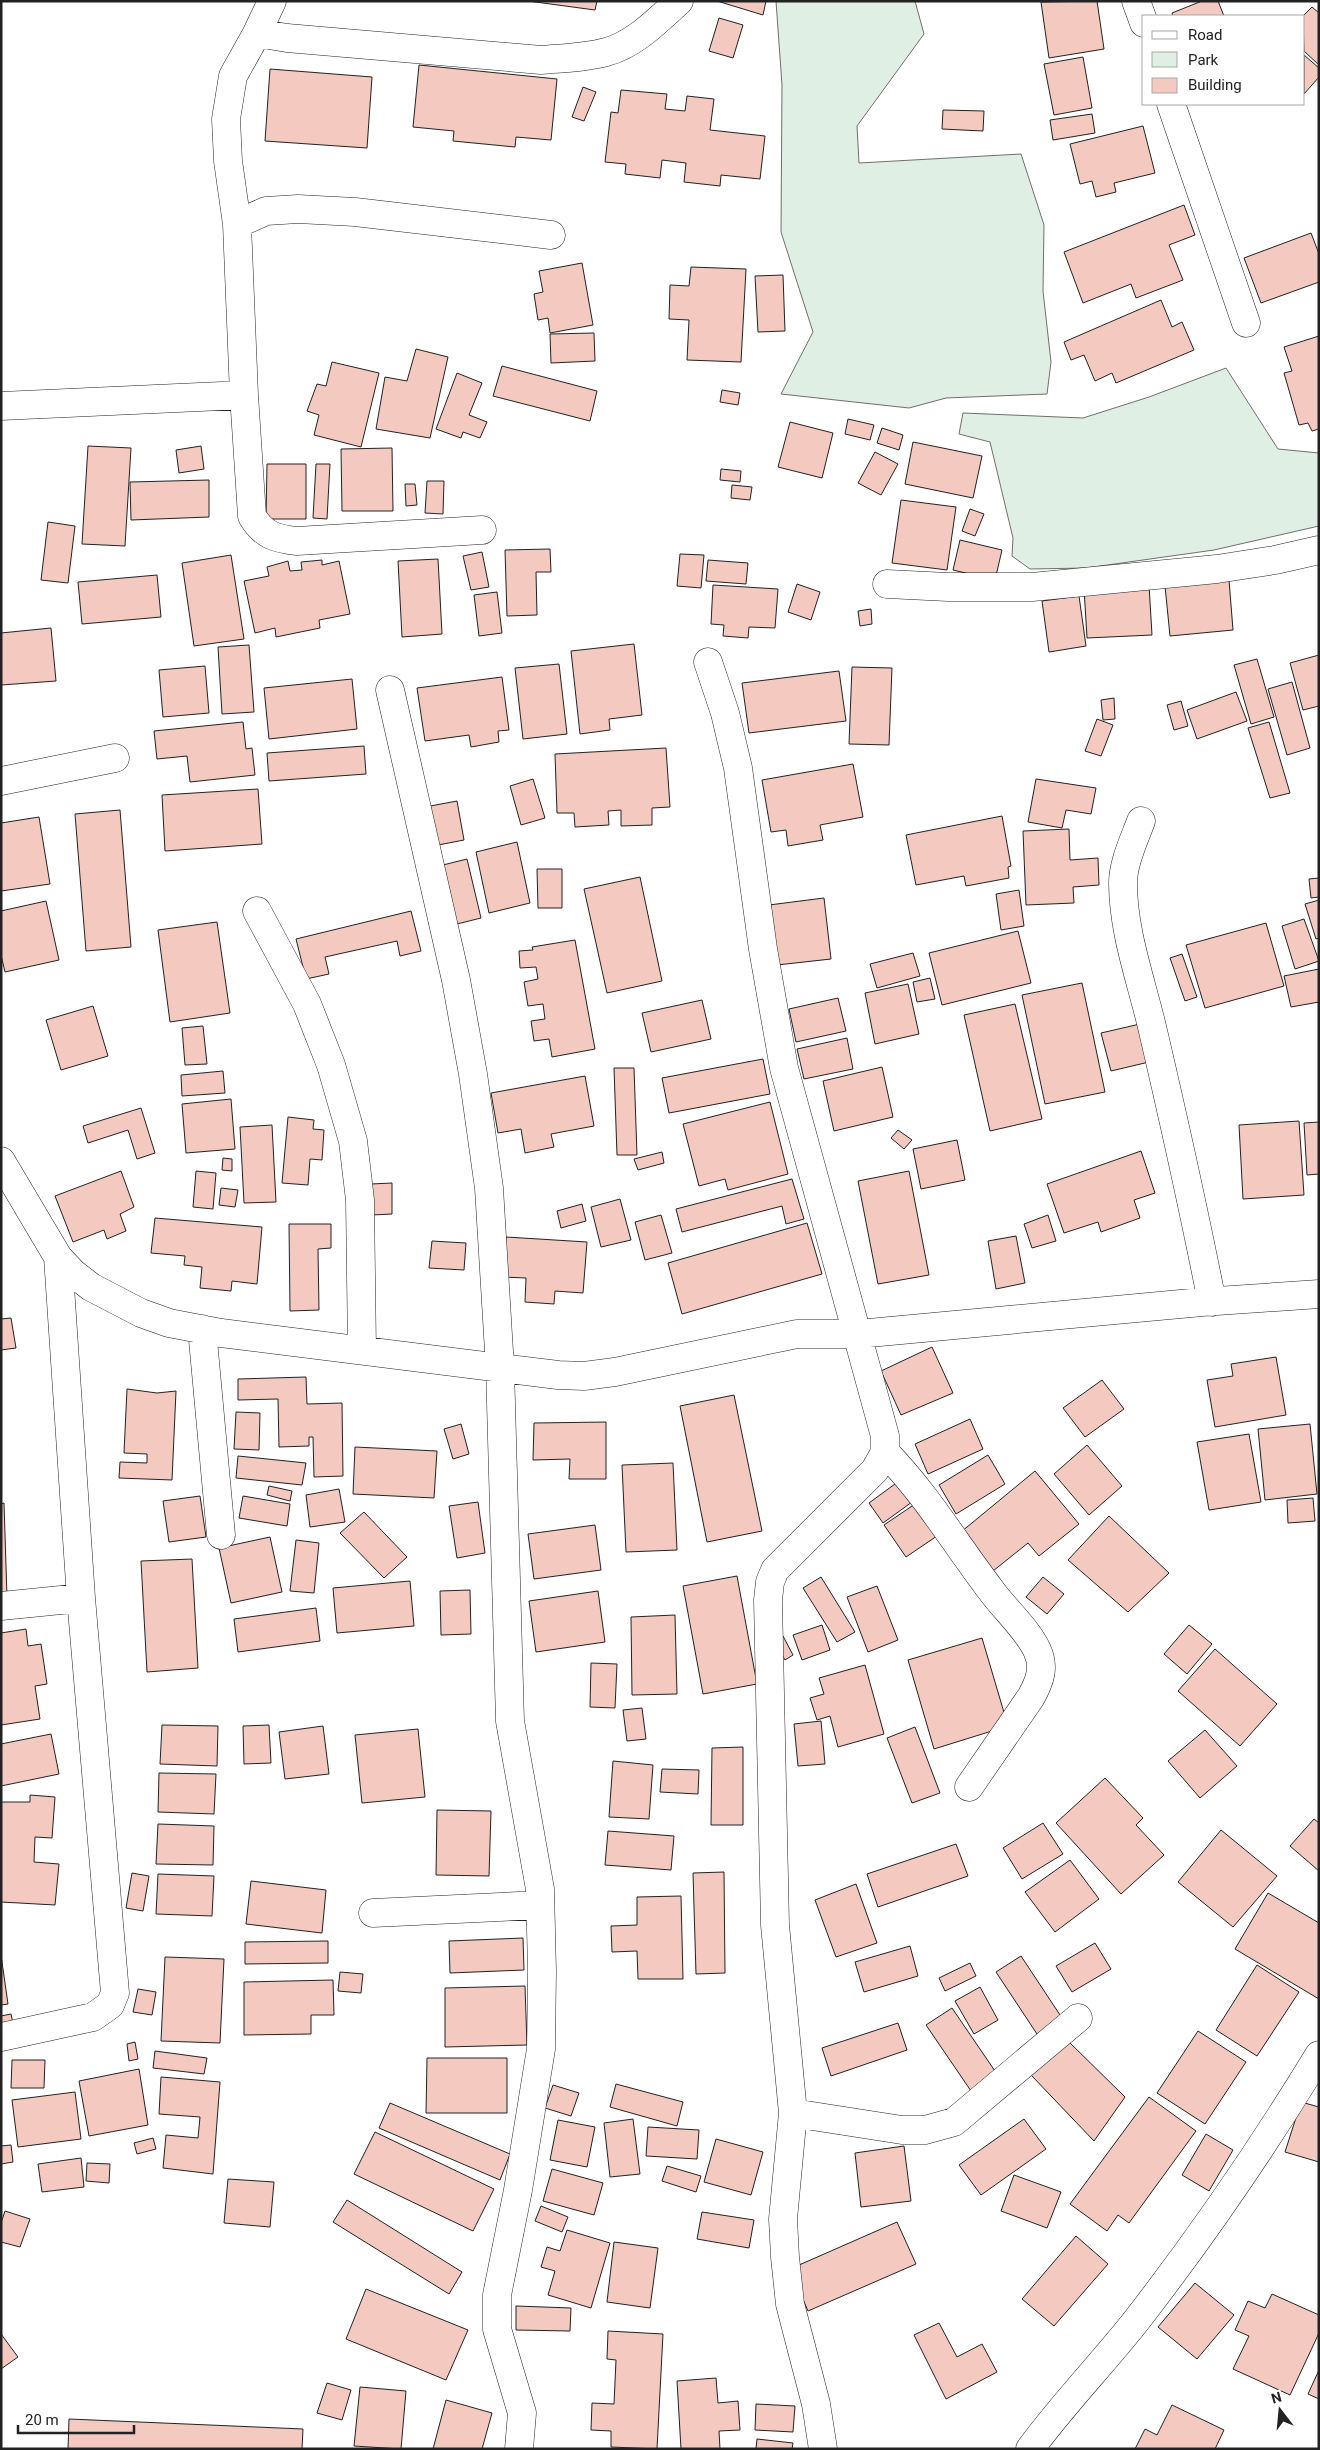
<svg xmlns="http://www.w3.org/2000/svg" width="1320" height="2450" font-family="Roboto,sans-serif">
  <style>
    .green { fill: #e0efe3; stroke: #6f6f6f }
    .building { fill: #f3c9c0; stroke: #222 }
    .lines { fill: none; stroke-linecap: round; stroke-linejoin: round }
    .minor-casing { stroke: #222; stroke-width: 29 }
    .minor { stroke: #fff; stroke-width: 28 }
  </style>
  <rect width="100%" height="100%" fill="#fff"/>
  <path class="green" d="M776,1H915L924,34L857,126L859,163L1021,154L1044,225L1043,291L1051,362L1047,394L946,398L909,408L781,394L813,332L781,232L782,85Z
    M1226,368L1278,449L1319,453V526L1214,550L1086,568L1030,569L1012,556L1013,538L990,442L959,434L963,413L1083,418L1149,397Z"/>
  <path class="building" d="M528,1H597L595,10Z
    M717,1H766L763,15Z
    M1097,1L1104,49L1049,58L1041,2Z
    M1202,1H1218L1224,16H1173L1172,13Z
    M1312,7L1319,13V65L1304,51L1303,16Z
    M719,18L743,25L733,58L709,51Z
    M1304,55L1319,68V77L1304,94Z
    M1083,57L1092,108L1054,115L1044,64Z
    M419,65L557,79L551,140L516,137L515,147L453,141L454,131L413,127Z
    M270,69L372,77L367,148L265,141Z
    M583,87L596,92L584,121L572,117Z
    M621,90L667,94L665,109L685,111L687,96L714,99L710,130L765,136L760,179L721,175L720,186L684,182L686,163L662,160L660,178L625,174L626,164L605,162L611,112L618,113Z
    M943,110L984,111L983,131L942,129Z
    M1092,114L1095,133L1053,140L1050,120Z
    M1143,126L1155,173L1114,183L1116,192L1096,197L1092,181L1080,184L1070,144Z
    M1184,205L1195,235L1169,245L1183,280L1136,298L1131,284L1083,303L1064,252Z
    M1311,233L1319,254V282L1261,303L1244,258Z
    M582,263L593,325L550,333L548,318L538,320L534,294L543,292L539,271Z
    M691,267L746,269L741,362L687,360L689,320L669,319L670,285L689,286Z
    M783,275L785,331L758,332L755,276Z
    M1161,300L1172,327L1182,322L1194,350L1116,383L1112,373L1095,381L1084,355L1071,360L1064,342Z
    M594,333L595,361L551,363L550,334Z
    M1319,336V429L1312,431L1308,423L1299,425L1284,373L1292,371L1284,347Z
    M416,349L448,357L430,438L376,429L385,377L407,381Z
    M332,362L379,373L361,447L314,435L319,415L307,411L317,384L326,386Z
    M502,366L597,391L590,421L493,396Z
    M457,373L482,383L469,415L487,422L480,438L463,432L461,438L436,429Z
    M722,390L740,393L738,405L720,402Z
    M848,419L874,425L870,440L845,434Z
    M790,422L833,433L822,478L778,467Z
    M882,428L903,435L899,450L877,443Z
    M913,442L982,456L973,498L905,484Z
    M88,446L131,448L125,546L82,544Z
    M201,446L204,469L179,473L176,450Z
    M392,448L393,511H342L341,449Z
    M875,452L898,464L881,495L858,483Z
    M267,464H306V519H266Z
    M316,464H330L327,519L313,518Z
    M721,469L741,471L740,482L720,480Z
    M209,480V517L131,520L130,482Z
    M427,481H444L443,514L425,513Z
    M405,484H415L417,505L406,506Z
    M732,485L752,487L750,500L731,498Z
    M901,500L956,507L947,570L892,563Z
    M970,509L984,514L975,536L962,531Z
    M48,522L75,526L68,583L41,580Z
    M960,540L1002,550L995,580L953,570Z
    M550,549L551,572H536L537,615L507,616L505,550Z
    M482,552L489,587L471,590L463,556Z
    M680,554L704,555L701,588L677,586Z
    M231,555L244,639L194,646L182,563Z
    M438,559L442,634L402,637L398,561Z
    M322,560V565L339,561L350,614L319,620L320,628L276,637L275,628L255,633L244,581L269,576L267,567L288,561L290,571L302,570L301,562Z
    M708,560L748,563L746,584L706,581Z
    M157,575L161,617L82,624L78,582Z
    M1229,580L1233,630L1170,636L1165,586Z
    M797,584L820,592L811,620L788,612Z
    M713,585L778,589L775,628L749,627L748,638L723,636L724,625L711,624Z
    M1149,585L1152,635L1087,638L1084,588Z
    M497,592L502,633L479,636L474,595Z
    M1079,596L1086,646L1049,652L1042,601Z
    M871,609L872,624L860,626L858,611Z
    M51,628L56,681L1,685V633Z
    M634,644L642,715L609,719L610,730L580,734L571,651Z
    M249,645L254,712L222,714L218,647Z
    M1319,655V706L1303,710L1290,663Z
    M1257,659L1274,717L1251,724L1234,665Z
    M559,664L567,734L523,739L515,668Z
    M205,666L209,713L163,717L159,670Z
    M852,667L892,668L889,745L849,744Z
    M839,671L846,721L749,733L742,683Z
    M502,677L509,730L498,731L499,742L471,747L469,735L425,741L417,688Z
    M352,679L357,729L269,739L264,688Z
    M1292,682L1310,748L1287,755L1268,689Z
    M1236,692L1247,721L1197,739L1187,710Z
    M1114,698L1115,719L1103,720L1101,700Z
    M1181,701L1188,726L1174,730L1167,705Z
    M1097,719L1113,725L1101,756L1085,751Z
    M243,722L246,749L252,748L255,775L190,782L187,756L157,759L154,731Z
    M1269,722L1290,793L1270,798L1248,728Z
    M364,746L366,774L269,781L267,753Z
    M666,748L670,807L652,808V825L621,826V810L608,811L609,825L575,827L574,813H557L555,754Z
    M853,764L863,817L820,825L823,840L788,846L786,830L771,832L762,780Z
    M533,779L545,818L521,825L510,786Z
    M1036,779L1096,788L1091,814L1066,810L1062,828L1028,822Z
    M258,789L262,844L165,851L162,795Z
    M457,801L464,840L433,846L425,807Z
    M120,810L131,947L86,951L75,814Z
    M1002,816L1011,866L1008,867L1009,878L966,886L964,876L916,885L906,835Z
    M39,817L50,884L1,891V823Z
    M1069,829L1070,860L1098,858L1099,885L1073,887L1074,903L1026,905L1023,831Z
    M517,842L530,903L489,913L476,852Z
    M467,859L481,918L453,925L439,866Z
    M537,869H562V908H538Z
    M640,877L662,981L607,993L584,889Z
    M1319,878V897L1311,898L1309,879Z
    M1019,890L1024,926L1001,930L996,894Z
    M824,898L831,959L777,965L769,905Z
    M1319,900V938L1316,939L1305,904Z
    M46,901L59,960L5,972L1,955V911Z
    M411,911L421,951L400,956L397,941L325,957L329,974L306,979L296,939Z
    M1304,919L1319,961L1295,969L1282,926Z
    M217,922L230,1013L170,1022L158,930Z
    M1266,923L1284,986L1205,1008L1186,945Z
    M1018,931L1031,983L942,1005L929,953Z
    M575,940L595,1049L552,1057L549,1039L534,1041L531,1021L545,1019L543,1004L528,1006L524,982L538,979L536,967L520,968L519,951L533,950L532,947Z
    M913,953L920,976L877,988L870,964Z
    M1182,954L1197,997L1185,1001L1170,958Z
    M1319,969V1002L1291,1007L1284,976Z
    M930,978L935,999L917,1002L913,982Z
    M1082,983L1105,1092L1045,1104L1022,995Z
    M908,984L919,1034L875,1044L865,993Z
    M838,998L846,1031L796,1042L789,1009Z
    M702,1000L711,1039L651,1052L642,1013Z
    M1015,1004L1042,1119L990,1131L964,1015Z
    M93,1006L108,1056L61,1070L46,1020Z
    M1140,1024L1149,1062L1111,1071L1101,1033Z
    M203,1026L207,1064L185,1065L182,1028Z
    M847,1038L853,1069L804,1079L797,1049Z
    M763,1059L770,1094L669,1113L662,1078Z
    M882,1067L893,1117L834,1131L823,1081Z
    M614,1068H634L637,1155H617Z
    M223,1071L225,1093L182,1096L181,1075Z
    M585,1076L594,1126L551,1134L554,1147L525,1153L521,1129L498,1133L491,1093Z
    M231,1099L235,1149L186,1153L182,1104Z
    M770,1102L788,1174L728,1190L725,1179L699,1186L683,1124Z
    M141,1108L155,1153L137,1159L128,1130L88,1143L83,1126Z
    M288,1117L314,1120L313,1129L324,1130L322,1160L310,1159L308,1185L282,1183Z
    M1299,1121L1304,1195L1243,1199L1239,1125Z
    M1319,1122V1174L1307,1175L1304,1123Z
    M272,1125L276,1202L244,1203L240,1127Z
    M898,1130L912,1140L904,1149L891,1138Z
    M957,1140L965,1180L921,1189L913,1149Z
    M1141,1151L1155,1193L1134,1200L1140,1218L1101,1232L1098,1222L1064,1233L1047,1184Z
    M662,1152L664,1163L638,1170L634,1159Z
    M223,1158L232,1159V1171L222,1170Z
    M121,1171L134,1207L120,1214L126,1231L107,1239L104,1230L73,1242L55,1196Z
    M196,1171L216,1173L213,1209L193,1207Z
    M909,1171L929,1275L878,1284L858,1181Z
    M792,1179L804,1219L786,1224L782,1206L682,1232L676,1209Z
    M392,1183V1214L372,1215L371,1184Z
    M221,1188L238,1190L235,1207L219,1205Z
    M620,1199L631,1240L601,1247L591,1207Z
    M582,1204L586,1221L561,1228L557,1211Z
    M661,1215L672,1253L645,1260L635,1222Z
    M1048,1215L1056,1241L1032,1248L1024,1224Z
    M155,1218L262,1227L257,1284L232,1281L231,1291L200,1288L202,1267L184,1265L185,1256L151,1253Z
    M807,1223L822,1274L682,1314L668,1263Z
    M289,1224H331V1248L318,1249L319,1310L290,1311Z
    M1016,1236L1025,1283L996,1289L988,1241Z
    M506,1237L587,1242L583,1293L555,1291L554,1304L525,1302L526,1278L503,1277Z
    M432,1241L466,1243L464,1270L429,1268Z
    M11,1318L16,1348L1,1350V1319Z
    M932,1347L953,1393L901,1415L881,1371Z
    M1276,1357L1286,1415L1215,1427L1207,1380L1233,1376L1231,1364Z
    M306,1377L307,1404L342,1403L343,1476L314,1477L313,1437H309V1446L279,1447L278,1399L238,1400V1379Z
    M1102,1380L1124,1409L1085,1437L1063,1408Z
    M127,1389L157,1393L176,1391L172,1480L119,1478L120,1462L147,1463V1454L124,1453Z
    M734,1395L762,1531L707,1542L680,1406Z
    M236,1412L260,1413L259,1450L234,1449Z
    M970,1419L983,1449L928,1474L915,1444Z
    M606,1422V1479H569L570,1459L533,1460L534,1423Z
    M461,1424L469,1454L453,1459L444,1429Z
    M1310,1424L1317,1494L1265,1500L1258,1429Z
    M1249,1434L1261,1502L1209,1510L1197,1442Z
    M1087,1445L1122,1486L1089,1515L1054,1474Z
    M355,1447L437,1451L434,1498L353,1494Z
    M988,1455L1005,1484L956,1514L939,1485Z
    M238,1456L306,1463L302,1485L236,1478Z
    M673,1463L677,1550L626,1552L622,1465Z
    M1035,1471L1079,1524L1039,1556L1028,1543L993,1571L961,1532Z
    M899,1481L912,1502L883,1523L869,1503Z
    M269,1486L292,1491L290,1501L267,1495Z
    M339,1489L345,1522L310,1527L306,1495Z
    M200,1496L206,1537L169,1542L163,1501Z
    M243,1496L290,1504L287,1526L239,1518Z
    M1313,1498L1315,1521L1288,1523L1287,1500Z
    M478,1502L485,1553L457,1558L449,1506Z
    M4,1503L7,1597H1V1504Z
    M915,1504L937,1536L906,1557L884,1525Z
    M364,1512L407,1557L384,1578L340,1533Z
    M1109,1516L1169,1573L1128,1612L1068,1560Z
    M595,1525L601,1570L534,1579L528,1534Z
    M270,1537L282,1592L231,1603L219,1548Z
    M296,1540L319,1543L314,1593L290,1591Z
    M192,1559L198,1668L147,1672L141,1561Z
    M737,1576L757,1684L703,1694L683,1586Z
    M821,1577L855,1632L837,1642L803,1588Z
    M1043,1577L1064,1594L1047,1614L1026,1597Z
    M410,1581L414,1626L337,1633L333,1588Z
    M877,1586L898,1640L868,1652L847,1597Z
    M470,1590L471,1634L441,1635L440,1591Z
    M598,1591L605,1642L536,1652L529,1601Z
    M316,1608L320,1641L238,1652L234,1619Z
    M675,1615L677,1694L632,1695L631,1617Z
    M822,1625L830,1650L802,1660L793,1635Z
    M1189,1625L1212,1644L1187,1674L1164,1654Z
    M26,1629L28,1646L41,1644L47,1684L35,1686L40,1719L1,1725V1633Z
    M783,1636L793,1655L785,1660L774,1640Z
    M982,1638L1008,1726L934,1749L908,1660Z
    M1215,1649L1277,1704L1240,1746L1178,1691Z
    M591,1663L617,1664L615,1708L590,1707Z
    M865,1665L884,1734L838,1747L830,1716L817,1720L810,1698L824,1694L819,1678Z
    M642,1708L646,1739L627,1741L623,1710Z
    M821,1721L825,1764L798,1766L794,1724Z
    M162,1725L218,1726L217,1766L160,1764Z
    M269,1725L271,1763L244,1764L243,1726Z
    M323,1726L329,1774L285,1779L279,1732Z
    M915,1727L940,1793L912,1803L887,1738Z
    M418,1729L425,1797L362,1803L355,1735Z
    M1205,1730L1237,1766L1200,1798L1168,1761Z
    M51,1734L59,1774L1,1786V1744Z
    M743,1747V1825H711L712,1748Z
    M613,1761L653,1765L649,1819L609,1817Z
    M662,1769L699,1770L698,1794L660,1792Z
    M159,1773L216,1774L214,1814L158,1812Z
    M1105,1778L1143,1818L1136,1825L1164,1855L1121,1894L1056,1823Z
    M30,1795L55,1797L52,1838L35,1837L34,1862L59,1864L55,1905L1,1902V1802H30Z
    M437,1810L491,1811L489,1876L436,1875Z
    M1314,1819L1319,1823V1871L1290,1846Z
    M1043,1823L1063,1854L1022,1879L1003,1848Z
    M158,1824L214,1826L213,1865L156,1864Z
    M1221,1830L1277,1876L1233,1927L1178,1882Z
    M608,1831L674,1836L671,1870L605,1865Z
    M956,1844L968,1876L878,1907L867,1874Z
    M1070,1860L1099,1899L1055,1932L1025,1892Z
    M724,1872L725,1973L696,1974L693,1873Z
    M132,1873L149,1876L143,1911L126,1908Z
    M158,1874L214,1876L212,1916L156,1914Z
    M251,1881L326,1890L322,1933L246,1924Z
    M856,1884L877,1943L836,1957L815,1900Z
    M1268,1893L1319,1923V1999L1235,1949Z
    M681,1896L683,1979H638L637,1951L612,1952L611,1926L637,1925V1897Z
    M523,1938L524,1970L450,1973L449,1941Z
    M328,1941V1963L245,1964V1942Z
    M1095,1943L1111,1969L1072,1992L1056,1966Z
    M910,1946L918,1976L864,1992L855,1962Z
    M1,1955L8,2004L1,2005Z
    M1021,1956L1066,2024L1041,2040L996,1972Z
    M165,1957L224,1959L220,2043L161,2041Z
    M970,1963L976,1976L945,1991L939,1978Z
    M1257,1965L1299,1992L1257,2056L1216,2030Z
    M340,1972L363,1974L361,1993L338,1991Z
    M333,1980L334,2015H311V2034L244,2035V1982Z
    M525,1986L527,2045L445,2047V1988Z
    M980,1987L998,2020L974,2034L955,2001Z
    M138,1989L156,1992L152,2015L133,2012Z
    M952,2008L997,2074L971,2091L926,2025Z
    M11,2014L14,2028L1,2030V2016Z
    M898,2023L907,2050L831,2076L822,2048Z
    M1198,2031L1246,2062L1205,2124L1157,2093Z
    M1067,2040L1125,2097L1094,2141L1031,2075Z
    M135,2042L138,2059L129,2061L127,2044Z
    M155,2051L207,2058L204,2074L153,2068Z
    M427,2058H507V2113H426Z
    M12,2060H45L44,2088H11Z
    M139,2069L148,2125L89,2136L79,2081Z
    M161,2077L220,2082L213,2174L163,2168L166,2135L198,2138L200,2117L159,2114Z
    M616,2084L683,2102L677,2126L610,2107Z
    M553,2085L579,2093L571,2116L545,2108Z
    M75,2092L81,2139L18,2147L12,2100Z
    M1149,2097L1196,2131L1129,2223L1118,2215L1107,2231L1070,2204Z
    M1301,2102L1319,2107V2162L1285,2152Z
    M390,2103L510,2154L500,2180L379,2128Z
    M633,2119L640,2174L610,2177L604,2123Z
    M1024,2119L1046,2149L981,2195L959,2165Z
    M558,2120L595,2127L587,2167L550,2160Z
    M648,2127L699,2130L697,2159L646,2156Z
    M375,2132L494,2189L473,2231L354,2174Z
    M1206,2134L1233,2150L1209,2191L1182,2175Z
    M153,2138L156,2149L137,2154L134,2143Z
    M716,2139L763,2152L751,2195L704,2182Z
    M11,2145L13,2162L1,2164V2146Z
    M904,2146L911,2201L861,2207L855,2153Z
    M81,2158L84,2187L42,2192L38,2164Z
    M87,2163L110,2164L109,2183L86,2181Z
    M667,2166L701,2176L696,2192L662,2181Z
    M552,2169L603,2183L594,2215L543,2201Z
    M1014,2175L1061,2192L1047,2228L1001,2211Z
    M228,2179L274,2182L270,2227L224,2223Z
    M347,2200L462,2272L449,2294L333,2222Z
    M541,2206L568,2217L562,2232L535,2221Z
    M5,2211L30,2219L20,2247L1,2242V2223Z
    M702,2212L754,2220L749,2248L697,2239Z
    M897,2222L916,2264L808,2311L790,2269Z
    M567,2230L610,2243L591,2308L548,2295L555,2271L541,2267L547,2247L560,2251Z
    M1076,2236L1108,2264L1054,2326L1022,2299Z
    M614,2242L658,2248L650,2308L607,2302Z
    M1195,2283L1234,2315L1197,2359L1158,2327Z
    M366,2289L468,2330L446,2380L346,2339Z
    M1272,2294L1319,2315V2333L1290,2395L1233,2369L1249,2336L1235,2330L1248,2301L1265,2308Z
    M516,2306L571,2308L570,2331L516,2330Z
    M939,2323L957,2357L982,2344L997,2372L946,2399L914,2335Z
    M608,2331L663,2334L657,2449L611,2447V2431L591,2430L592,2403L614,2404L616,2360L607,2359Z
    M1,2334L18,2357L1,2369Z
    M1319,2370V2399L1308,2394Z
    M716,2378L718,2403L738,2401L740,2430L719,2431L720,2449H681L677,2381Z
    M327,2383L351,2390L342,2420L317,2413Z
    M360,2387L406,2391L401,2449L354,2446Z
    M446,2400L492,2413L482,2449H433Z
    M756,2404L795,2406L793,2432L755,2430Z
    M1172,2405L1224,2430L1215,2449H1135L1145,2429L1157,2435Z
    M69,2419L303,2429L302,2449H68Z
    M757,2439L793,2443L792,2449H756Z"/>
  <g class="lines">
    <g class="minor-casing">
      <path id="minor" d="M1136,1L1144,23
        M257,33L272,1
        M1171,104L1246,323
        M237,224L266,211L298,209L355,212L551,235
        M244,395L252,516C263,535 276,539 297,541L482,530
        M1,406L244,395L237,224L228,161L226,119L233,76L257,33L287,38L541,60C563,58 585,58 606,52C634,45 658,20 679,1
        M887,584L948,587H1032L1217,569L1275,560L1319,550
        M708,662L725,713L738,768L763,949L784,1068L885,1436V1452L875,1470L775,1570L770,1582L768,1600L775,1925L793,2113L783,2219L785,2257L790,2304L816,2404L823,2449
        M390,690L456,980L473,1074L489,1188L500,1368L510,1721L540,1889L542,1971L541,2049L518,2190L497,2295V2329L522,2413L519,2449
        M1,781L115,758
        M1141,821C1134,840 1123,863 1123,883C1123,933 1142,983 1153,1031C1174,1121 1194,1211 1212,1302
        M257,911L307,1004L331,1065L353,1141L360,1200L362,1350
        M1,1161L58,1257L73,1273L91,1287L141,1313L169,1323L221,1333L558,1375L584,1376L615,1372L797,1334H858L1202,1302L1319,1294
        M202,1329L221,1535
        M885,1452C926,1494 955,1543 990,1589C1004,1609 1026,1627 1037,1650C1045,1667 1040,1681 1031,1697L969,1787
        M1,1606L81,1598
        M373,1913L540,1905
        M1,2037L93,2017L110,2005L115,1993L81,1598L58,1257
        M793,2113L902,2130H925L954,2122L1078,2018
        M1030,2449C1063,2404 1102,2364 1136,2321C1202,2236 1263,2147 1319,2055"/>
    </g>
    <use href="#minor" class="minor"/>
  </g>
  <rect width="1320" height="2450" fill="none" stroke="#222222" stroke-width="5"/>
  <rect x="1142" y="15" width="162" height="90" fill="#ffffff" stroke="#a7a7a7"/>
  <rect x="1152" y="31" width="25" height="8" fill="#ffffff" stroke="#a7a7a7"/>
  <text x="1188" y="40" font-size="15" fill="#222222">Road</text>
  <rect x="1152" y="52" width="25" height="15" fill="#e0efe3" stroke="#a7a7a7"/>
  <text x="1188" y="65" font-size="15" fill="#222222">Park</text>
  <rect x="1152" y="78" width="25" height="15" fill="#f3c9c0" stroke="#a7a7a7"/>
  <text x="1188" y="90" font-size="15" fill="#222222">Building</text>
  <g transform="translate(1280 2410) rotate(344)" stroke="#ffffff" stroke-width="4" paint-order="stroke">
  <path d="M0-4L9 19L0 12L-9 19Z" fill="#222222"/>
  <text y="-8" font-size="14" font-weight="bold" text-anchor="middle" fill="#222222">N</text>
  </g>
  <path d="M18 2425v8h116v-8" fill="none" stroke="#222222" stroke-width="2.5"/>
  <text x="25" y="2425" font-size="15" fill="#222222" stroke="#ffffff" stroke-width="4" paint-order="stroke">20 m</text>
</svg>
